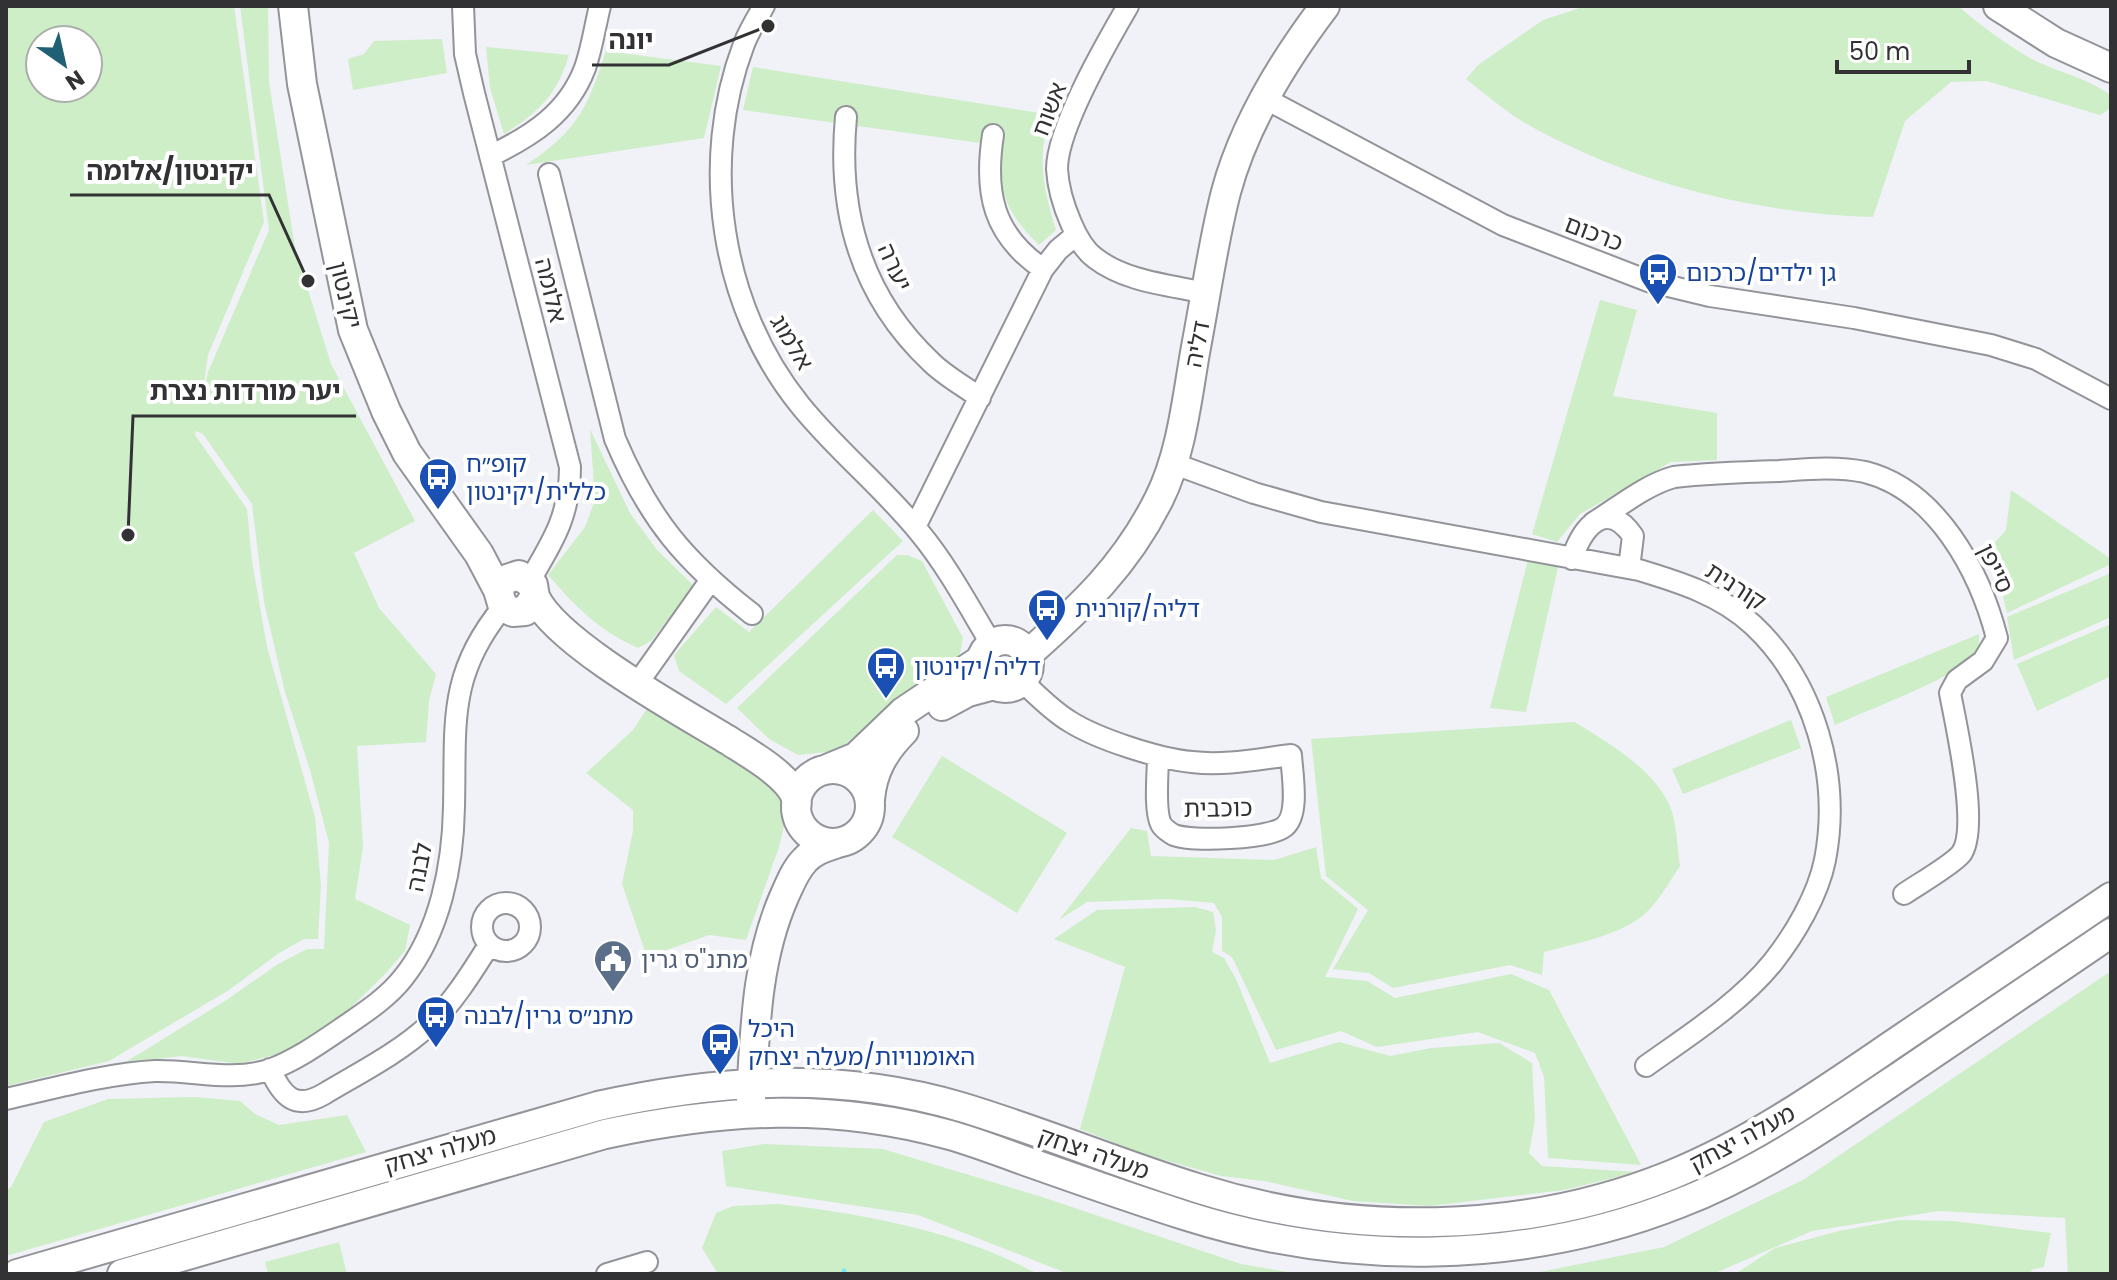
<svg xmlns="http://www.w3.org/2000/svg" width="2117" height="1280" font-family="Poppins,'Noto Sans Hebrew',sans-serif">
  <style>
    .green { fill: #ceeec7; fill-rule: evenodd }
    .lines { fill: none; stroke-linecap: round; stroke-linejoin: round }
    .stream { stroke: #7ce6f4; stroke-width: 5 }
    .street-casing { stroke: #93939a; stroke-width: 24 }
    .secondary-casing { stroke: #93939a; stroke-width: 32 }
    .street { stroke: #fff; stroke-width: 20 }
    .secondary { stroke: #fff; stroke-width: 28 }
    .labels { text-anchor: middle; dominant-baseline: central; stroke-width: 8; stroke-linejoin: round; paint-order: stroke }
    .street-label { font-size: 24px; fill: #323235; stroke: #fff }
    .transit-label { font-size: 24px; fill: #164399; stroke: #fff; text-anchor: start }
    .service-label { font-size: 24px; fill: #4e5e75; stroke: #fff; text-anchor: start }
    .leader { fill: none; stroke: #323235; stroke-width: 3 }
    .callout-dot { fill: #323235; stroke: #fff; stroke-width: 3 }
    .callout-label { font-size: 26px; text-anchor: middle; font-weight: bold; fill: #323235; stroke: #fff; stroke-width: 8; stroke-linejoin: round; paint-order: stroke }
  </style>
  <rect width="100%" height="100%" fill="#f1f1f8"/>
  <path class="green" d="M6,6H234L264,222L208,355L202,398L208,372L269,230L240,6H268L269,82L295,248L331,364L415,521L354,553L379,608L436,674L429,701L426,742L357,746L363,847L355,899L410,925L405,951L384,975L328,1030L274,1055L240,1064L181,1056L124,1063L225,1001L278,964L307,949H324L329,843L310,770L285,692L264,602L252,504L203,434L196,431L195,435L247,509L252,561L267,647L315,817L321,886L318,939H304L279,953L229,990L109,1061L6,1086ZM40,40H88V88H40Z
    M1586,6H1958C1980,25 2004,43 2030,58C2056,72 2086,77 2110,95L2111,108L2100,115L1987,81L1951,82L1905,121L1873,217C1752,213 1631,183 1525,123C1505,111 1485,94 1466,79L1478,65L1543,20Z
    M442,39L447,73L353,90L348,59L364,54L374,41Z
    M486,47L569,55C557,95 539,112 504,134L490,88Z
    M606,51L721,66L704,138L526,165C578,130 587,109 606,51Z
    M753,67L1052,115C1035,154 1044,191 1056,230L1039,245C1022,229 1006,209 1002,185C999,173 1002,158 1002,146L743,110Z
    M1600,300L1637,310L1613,396L1717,413V460L1671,462L1580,514L1557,542L1532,534Z
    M590,429L630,513L657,550L694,586L651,641L638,648C598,630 577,608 548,575L585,527L595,500Z
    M2011,490L2111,559V564L2007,613L1999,580L1983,556L2006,530Z
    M873,510L903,541L726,704L679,671L674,655L716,607L749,632Z
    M897,555H907L922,561L963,638L959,658L930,673L837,751L798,755L769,739L737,708Z
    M1529,556L1559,563L1526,712L1490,708Z
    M2111,573V617L2014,660L2007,617Z
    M2111,624V676L2037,711L2017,664Z
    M1979,634V654C1937,686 1883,703 1835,725L1826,697Z
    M652,701L781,789L787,813L779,847L746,940L709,935L647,957L622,884L633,831V810L586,773L633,730Z
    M1791,720L1801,748L1683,794L1672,769Z
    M1575,722C1608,743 1651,767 1669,804C1677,821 1677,847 1680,866C1669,882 1657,905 1641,917C1613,937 1577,943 1544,952L1542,975L1510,965L1393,988L1369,973L1333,969L1368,910L1326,876L1311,739Z
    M942,756L1067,833L1017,913L892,837Z
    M1131,828L1147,831L1151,856L1274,860L1316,847L1321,878L1358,909L1325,977L1367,981L1395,998L1511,974L1549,990L1641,1165L1548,1158L1544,1077L1535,1053L1478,1032L1377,1047L1341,1031L1276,1050L1232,957L1222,951V917L1214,903L1168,899L1087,902L1059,920Z
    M1195,907L1213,912L1216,930L1212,952L1224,958L1236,979L1270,1063L1339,1042L1390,1056L1431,1048L1499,1043L1532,1063L1535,1120L1529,1153L1542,1166L1638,1172L1564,1190L1430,1206L1353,1201L1264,1181L1221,1176L1140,1153L1080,1129L1125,967L1054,939L1097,910Z
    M2111,971V1274H2068L2065,1218L1939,1211L1812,1231L1713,1274H1530L1664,1247L1803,1180Z
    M195,1097L240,1101L255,1114L279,1125L347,1115L366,1152L6,1256V1191L11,1187L44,1122L108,1099Z
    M764,1144L883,1149L1042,1197L1241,1264L1299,1274H1069L918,1215L726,1186L722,1151Z
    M779,1204C868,1215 958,1231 1038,1274H718L702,1248L716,1213L733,1206Z
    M1899,1220L1953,1221L2051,1233L2044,1267L2033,1269L2029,1274H1735L1775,1248L1839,1231Z
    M339,1242L347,1274H268L265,1262Z"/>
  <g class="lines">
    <path class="stream" d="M844,1274V1271"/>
    <g class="street-casing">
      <path id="street" d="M463,6L465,54L474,93L570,467C570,515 553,541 530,580
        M764,6C757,18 749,31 744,44C699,162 720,306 800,405C837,451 883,487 920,533C948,567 969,607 992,645
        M1128,6C1107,42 1057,128 1057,169C1058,187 1064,207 1071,223C1076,235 1084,250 1095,258C1126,282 1170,285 1206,293
        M1266,99L1503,225L1648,281L1710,296L1854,318L1991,345L2036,359L2111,399
        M846,117C837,212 861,296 931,362C945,376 964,386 980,398
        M993,135C984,193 993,235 1043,269
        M490,156C532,136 568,113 585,68C592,48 595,26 600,6
        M549,174L615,439C649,519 684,561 752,614
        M1172,463L1254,493L1321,512L1639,570C1679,582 1721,595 1753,625C1815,683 1841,777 1825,860C1818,895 1795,934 1773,962C1740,1003 1688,1036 1646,1066
        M1593,523C1619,507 1645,485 1674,477C1709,473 1744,472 1779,471C1807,469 1836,466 1865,472C1937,490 1980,572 1997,638L1983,661L1957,680L1950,693C1956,725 1980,829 1961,854C1952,865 1917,885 1904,894
        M915,527L1043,269L1058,250L1076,235
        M1572,559C1582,528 1606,497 1633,536L1629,568
        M1022,681C1037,695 1051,710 1069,721C1097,739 1159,759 1192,762C1225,766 1258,759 1291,755C1292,773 1300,815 1284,827C1269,839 1192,842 1174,835C1170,833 1163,828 1161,824C1154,810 1158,772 1158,756
        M637,684L710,581
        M482 927a24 24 0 1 1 48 0a24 24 0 1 1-48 0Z
        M270,1069C282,1096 295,1111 324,1094C359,1073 399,1053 429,1025C453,1003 472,972 489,945
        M6,1099C55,1088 105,1074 155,1071C194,1070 230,1082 269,1070C297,1060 323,1041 348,1024C367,1011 388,997 403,978C440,932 453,865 454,807C456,724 447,675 503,607
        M607,1274L647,1262"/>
    </g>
    <g class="secondary-casing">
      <path id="secondary" d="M293,6L302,84L353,330L386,411L407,453L479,554L498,590L503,607L513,612L525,611L535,597L533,585L519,575L504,580L498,590
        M1998,6L2056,43L2111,68
        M535,597C557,644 684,713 731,742C750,754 789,776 796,798C798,802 796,806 796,810
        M981 664a24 24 0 1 1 48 0a24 24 0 1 1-48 0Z
        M1027,655C1082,606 1125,567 1159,499C1182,453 1187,397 1196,347C1206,295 1213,242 1226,192C1244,125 1284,60 1325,6
        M942,706L968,692L994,685
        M827,769L856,757L903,712L982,659
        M796 806a37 37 0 1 1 74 0a37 37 0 1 1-74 0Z
        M870,800C872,772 884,751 904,731
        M751,1099C755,1031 756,961 784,897C790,884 795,870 805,860C814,850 826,847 838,843
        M17,1274L598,1106C721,1079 838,1071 961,1107C1041,1131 1119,1164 1200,1189C1350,1236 1523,1235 1671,1175C1752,1142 1823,1092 1895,1043C1967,994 2039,946 2111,897
        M122,1274L605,1134C724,1109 831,1102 950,1135C978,1143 1006,1154 1034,1164C1085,1182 1136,1200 1187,1216C1345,1266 1524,1265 1680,1203C1760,1172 1832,1122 1903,1074C1973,1027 2042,980 2111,933"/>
    </g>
    <use href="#street" class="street"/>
    <use href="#secondary" class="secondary"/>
  </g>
  <defs>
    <g id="bus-pin" transform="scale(2)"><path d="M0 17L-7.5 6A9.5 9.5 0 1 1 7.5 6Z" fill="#1a4fb4" stroke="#fff"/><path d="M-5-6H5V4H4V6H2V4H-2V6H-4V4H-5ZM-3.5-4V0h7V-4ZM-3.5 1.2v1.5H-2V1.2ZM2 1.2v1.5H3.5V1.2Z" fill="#fff"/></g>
    <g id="civic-pin" transform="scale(2)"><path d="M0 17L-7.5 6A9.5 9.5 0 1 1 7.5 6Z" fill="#5c6f8a" stroke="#fff"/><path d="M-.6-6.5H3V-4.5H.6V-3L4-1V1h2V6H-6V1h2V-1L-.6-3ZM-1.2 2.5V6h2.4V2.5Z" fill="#fff"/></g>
  </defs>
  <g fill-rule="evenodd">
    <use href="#bus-pin" x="1658" y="272"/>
    <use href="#bus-pin" x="438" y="477"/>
    <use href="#bus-pin" x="1047" y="608"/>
    <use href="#bus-pin" x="886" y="666"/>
    <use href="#civic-pin" x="613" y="959"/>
    <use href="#bus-pin" x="436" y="1015"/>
    <use href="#bus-pin" x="720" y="1042"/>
  </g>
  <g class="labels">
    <g class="street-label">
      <text transform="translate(1049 109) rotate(-69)">אשוח</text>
      <text transform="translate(1594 233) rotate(21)">כרכום</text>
      <text transform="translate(895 267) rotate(66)">יערה</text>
      <text transform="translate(551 290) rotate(76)">אלומה</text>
      <text transform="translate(346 295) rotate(76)">יקינטון</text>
      <text transform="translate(792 342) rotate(59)">אלמוג</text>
      <text transform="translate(1197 344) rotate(-79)">דליה</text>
      <text transform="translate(1996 568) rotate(64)">סייפן</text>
      <text transform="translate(1736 586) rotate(33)">קורנית</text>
      <text transform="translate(1218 808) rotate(-1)">כוכבית</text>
      <text transform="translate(419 867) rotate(-79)">לבנה</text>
      <text transform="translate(1742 1138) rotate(-28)">מעלה יצחק</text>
      <text transform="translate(440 1150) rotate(-16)">מעלה יצחק</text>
      <text transform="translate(1094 1153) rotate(19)">מעלה יצחק</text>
    </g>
    <g class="transit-label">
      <text x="1686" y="272">גן ילדים/כרכום</text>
      <text x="466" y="463">קופ״ח<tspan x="466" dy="28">כללית/יקינטון</tspan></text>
      <text x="1075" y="608">דליה/קורנית</text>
      <text x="914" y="666">דליה/יקינטון</text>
      <text x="464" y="1015">מתנ״ס גרין/לבנה</text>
      <text x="748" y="1028">היכל<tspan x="748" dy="28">האומנויות/מעלה יצחק</tspan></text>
    </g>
    <g class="service-label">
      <text x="641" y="959">מתנ"ס גרין</text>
    </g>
  </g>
  <path class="leader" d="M768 26L669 65H592M308 281L269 195H70M128 535L133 416H356"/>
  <g class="callout-dot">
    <circle cx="768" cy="26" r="8"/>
    <circle cx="308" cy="281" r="8"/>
    <circle cx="128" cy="535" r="8"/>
  </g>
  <g class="callout-label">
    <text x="631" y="49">יונה</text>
    <text x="170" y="180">יקינטון/אלומה</text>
    <text x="245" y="400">יער מורדות נצרת</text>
  </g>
  <rect width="2117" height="1280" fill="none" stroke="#323235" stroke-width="16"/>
  <g transform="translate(64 64) rotate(146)"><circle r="38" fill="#ffffff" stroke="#adadae" stroke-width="2"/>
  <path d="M0-6L14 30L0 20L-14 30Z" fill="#206075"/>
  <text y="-12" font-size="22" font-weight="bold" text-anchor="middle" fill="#323235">N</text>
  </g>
  <path d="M1837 60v12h132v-12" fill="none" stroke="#323235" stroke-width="4"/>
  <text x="1849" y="60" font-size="24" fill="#323235" stroke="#ffffff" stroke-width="6" paint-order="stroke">50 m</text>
</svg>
